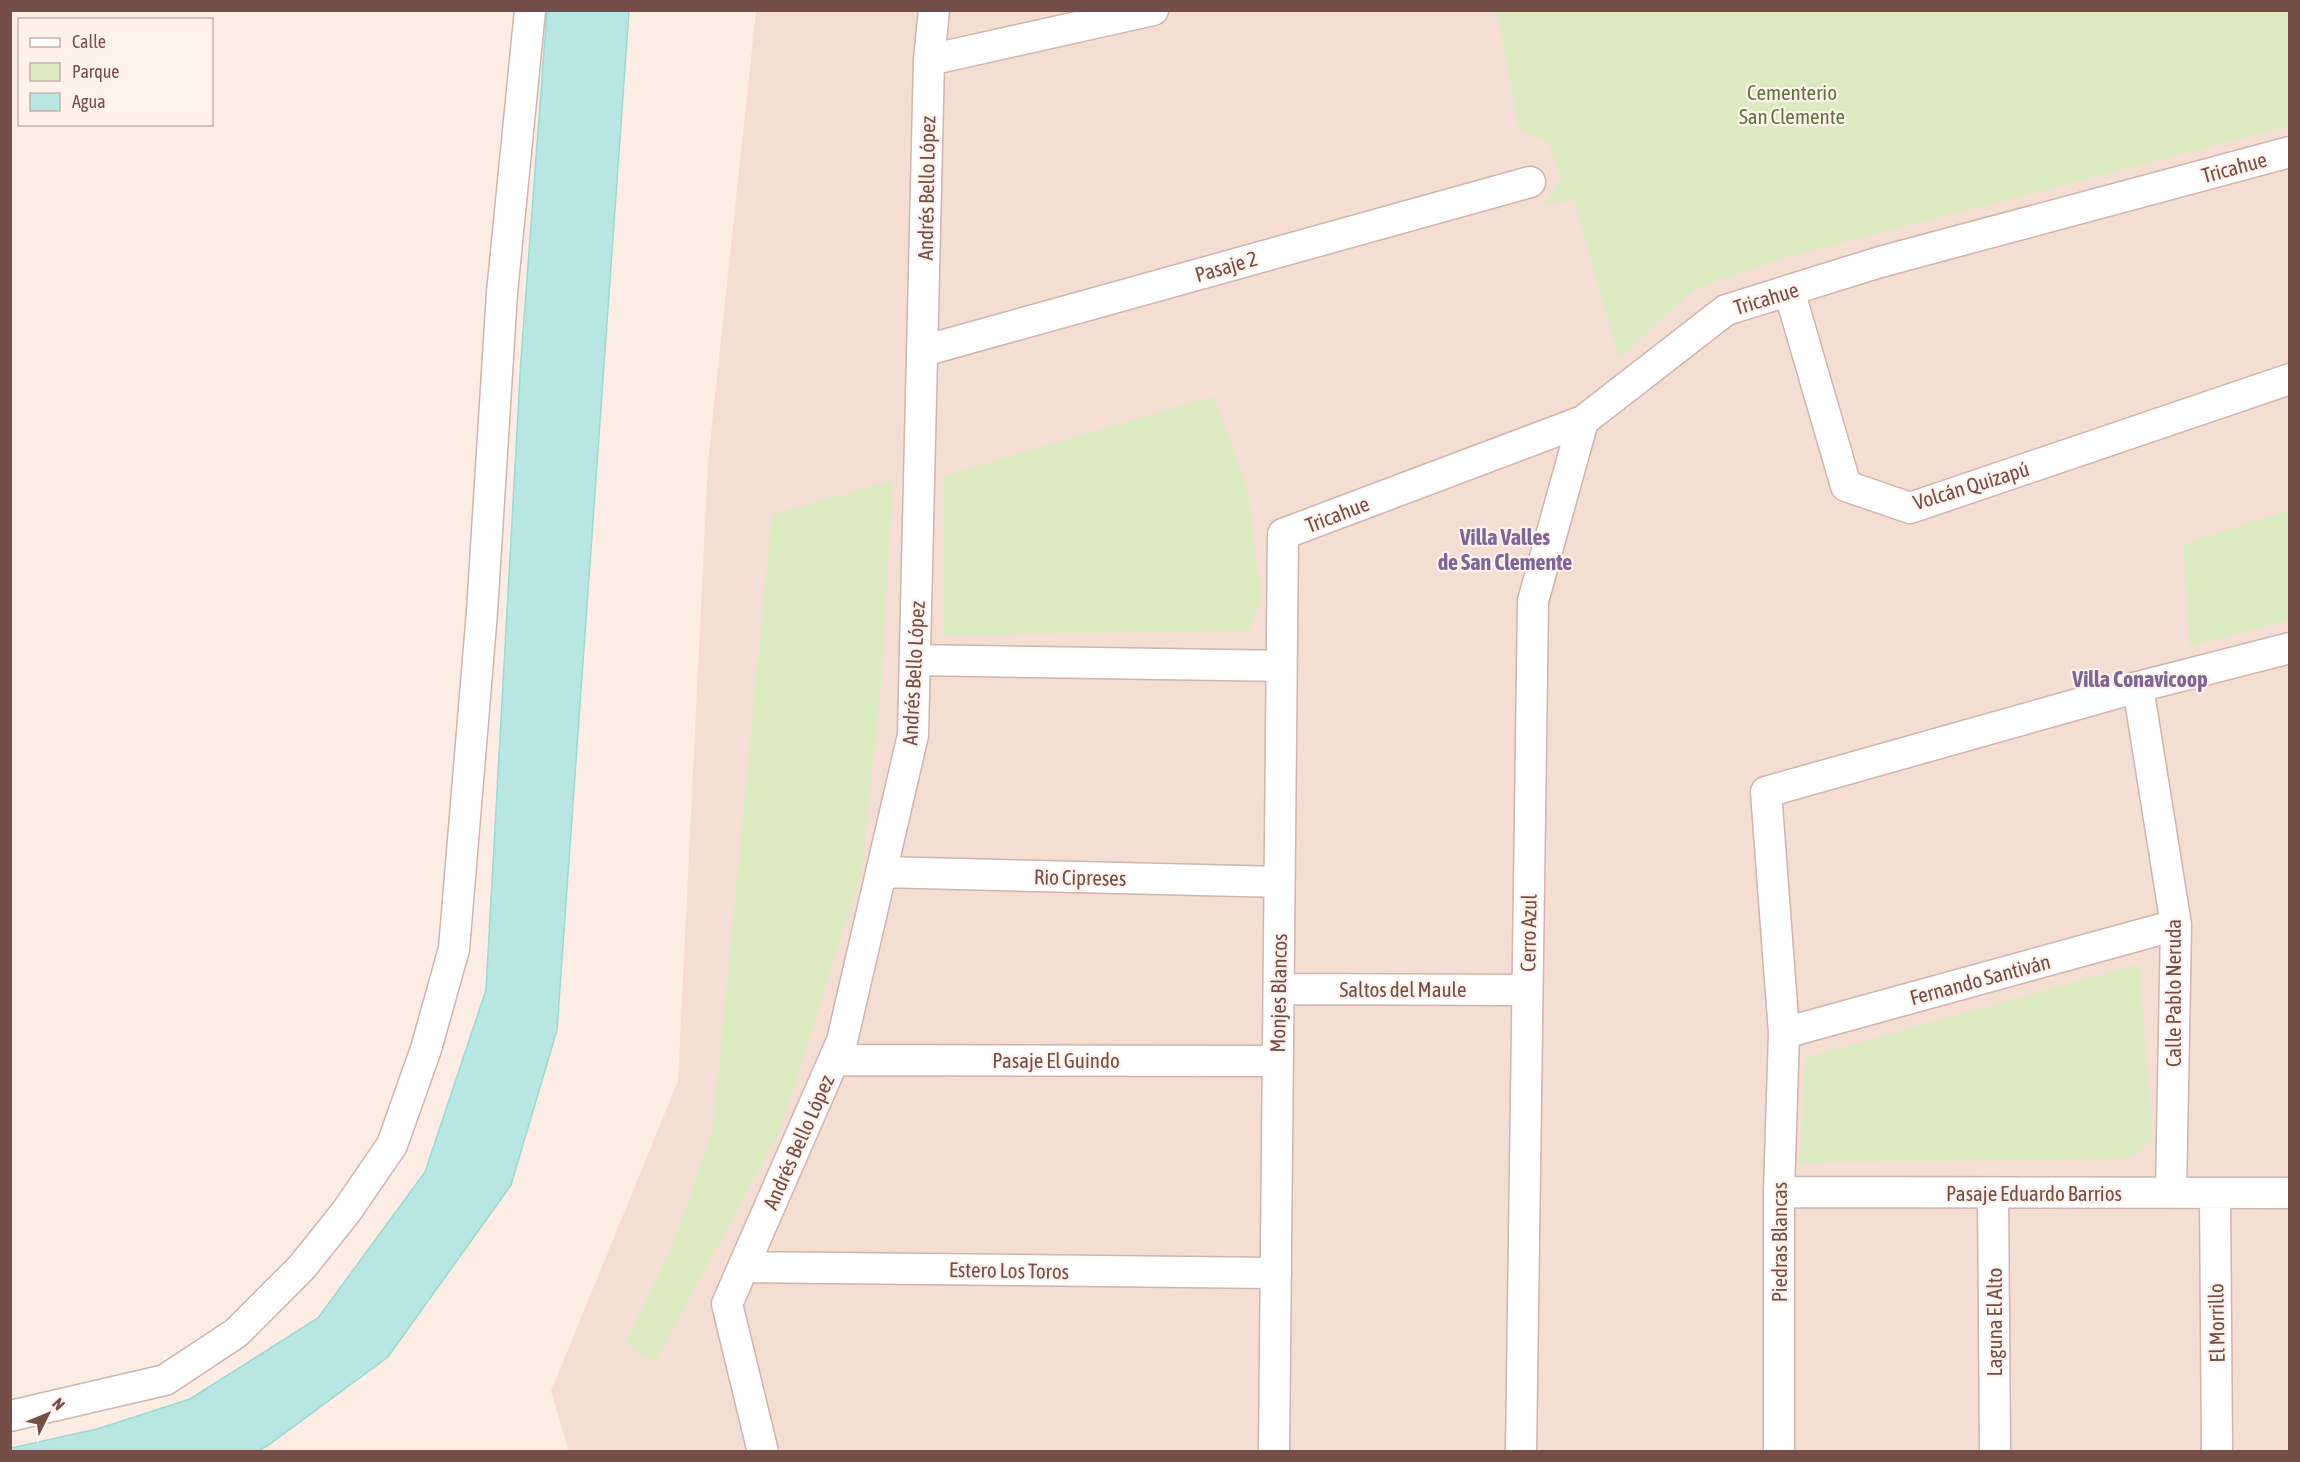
<svg xmlns="http://www.w3.org/2000/svg" width="2300" height="1462" font-family="'Asap Condensed',sans-serif">
  <style>
    .residential { fill: #f4ddd2 }
    .green { fill: #dceac2 }
    .water { fill: #b8e6e2; stroke: #9ed8d3; stroke-width: 1.5 }
    .lines { fill: none; stroke-linecap: round; stroke-linejoin: round }
    .street-casing { stroke: #d0b4ad; stroke-width: 33 }
    .street { stroke: #fff; stroke-width: 30 }
    .labels { text-anchor: middle; dominant-baseline: central; stroke-width: 4.5; stroke-linejoin: round; paint-order: stroke }
    .park-label { font-size: 21px; fill: #5c753e; stroke: #fff2ea }
    .street-label { font-size: 21px; fill: #754e49; stroke: #fff2ea }
    .neighbourhood-label { font-size: 22px; font-weight: bold; fill: #7b6599; stroke: #fff2ea }
  </style>
  <rect width="100%" height="100%" fill="#fcede4"/>
  <path class="residential" d="M756,11H2289V1451L569,1452L551,1391L678,1081L708,462Z"/>
  <path class="green" d="M1497,11H2289V126L1780,259L1695,289L1619,358L1574,200L1544,205L1561,177L1548,141L1519,129Z
    M1214,396L1248,490L1261,598L1250,630L943,636V476Z
    M893,480L881,685L862,870L781,1129L655,1362L625,1343L673,1245L713,1128L772,515Z
    M2289,510V620L2190,646L2183,544Z
    M2139,964L2153,1140L2129,1158L1800,1163L1805,1058Z"/>
  <path class="water" d="M547,11H629L557,1030L511,1185L388,1357L267,1446L256,1452L11,1451V1448L97,1429L190,1399L318,1318L425,1172L486,990L521,359Z"/>
  <g class="lines">
    <g class="street-casing">
      <path id="street" d="M929,60L1153,10
        M1789,290L1846,486L1910,508L2290,379
        M923,351L1530,182
        M915,660L1281,666
        M2138,687L2176,925L2171,1193
        M881,872L1279,882
        M1279,989L1527,990
        M1784,1033L2176,925
        M834,1060L1278,1061
        M1779,1192L2290,1193
        M1993,1193L1995,1452
        M2215,1194L2217,1452
        M743,1267L1276,1273
        M10,1416L165,1380L236,1333L302,1267L346,1212L392,1145L426,1049L454,949L482,612L502,293L530,10
        M763,1452L727,1304L842,1041L913,735L929,60L934,10
        M1274,1452L1283,534L1583,421L1726,310L1880,262L2290,152
        M1521,1452L1533,601L1583,421
        M1779,1452V1192L1784,1033L1766,792L2138,687L2290,648"/>
    </g>
    <use href="#street" class="street"/>
  </g>
  <g class="labels">
    <g class="park-label">
      <text x="1792" y="92">Cementerio<tspan x="1792" dy="24">San Clemente</tspan></text>
    </g>
    <g class="street-label">
      <text transform="translate(2234 167) rotate(-15)">Tricahue</text>
      <text transform="translate(926 188) rotate(-89)">Andrés Bello López</text>
      <text transform="translate(1226 266) rotate(-16)">Pasaje 2</text>
      <text transform="translate(1766 298) rotate(-17)">Tricahue</text>
      <text transform="translate(1971 485) rotate(-17)">Volcán Quizapú</text>
      <text transform="translate(1337 514) rotate(-21)">Tricahue</text>
      <text transform="translate(913 673) rotate(-87)">Andrés Bello López</text>
      <text transform="translate(1080 877) rotate(1)">Rio Cipreses</text>
      <text transform="translate(1528 933) rotate(-89)">Cerro Azul</text>
      <text transform="translate(1980 979) rotate(-15)">Fernando Santiván</text>
      <text x="1403" y="989">Saltos del Maule</text>
      <text transform="translate(1278 993) rotate(-89)">Monjes Blancos</text>
      <text transform="translate(2173 993) rotate(-90)">Calle Pablo Neruda</text>
      <text x="1056" y="1060">Pasaje El Guindo</text>
      <text transform="translate(798 1142) rotate(-66)">Andrés Bello López</text>
      <text x="2034" y="1193">Pasaje Eduardo Barrios</text>
      <text transform="translate(1779 1242) rotate(-90)">Piedras Blancas</text>
      <text transform="translate(1009 1270) rotate(1)">Estero Los Toros</text>
      <text transform="translate(1994 1322) rotate(-90)">Laguna El Alto</text>
      <text transform="translate(2216 1323) rotate(-91)">El Morrillo</text>
    </g>
    <g class="neighbourhood-label">
      <text x="1505" y="537">Villa Valles<tspan x="1505" dy="25">de San Clemente</tspan></text>
      <text x="2140" y="679">Villa Conavicoop</text>
    </g>
  </g>
  <rect width="2300" height="1462" fill="none" stroke="#754e49" stroke-width="24"/>
  <rect x="18" y="18" width="195" height="108" fill="#fff2ea" stroke="#c8b0aa" stroke-width="1.5"/>
  <rect x="30" y="38" width="30" height="9" fill="#ffffff" stroke="#c8b0aa" stroke-width="1.5"/>
  <text x="72" y="48" font-size="18" fill="#754e49">Calle</text>
  <rect x="30" y="63" width="30" height="18" fill="#dceac2" stroke="#c8b0aa" stroke-width="1.5"/>
  <text x="72" y="78" font-size="18" fill="#754e49">Parque</text>
  <rect x="30" y="93" width="30" height="18" fill="#b8e6e2" stroke="#c8b0aa" stroke-width="1.5"/>
  <text x="72" y="108" font-size="18" fill="#754e49">Agua</text>
  <g transform="translate(48 1414) rotate(47)" stroke="#fff2ea" stroke-width="4.5" paint-order="stroke">
  <path d="M0-4.5L10 22L0 15L-10 22Z" fill="#754e49"/>
  <text y="-9" font-size="16" font-weight="bold" text-anchor="middle" fill="#754e49">N</text>
  </g>
</svg>
